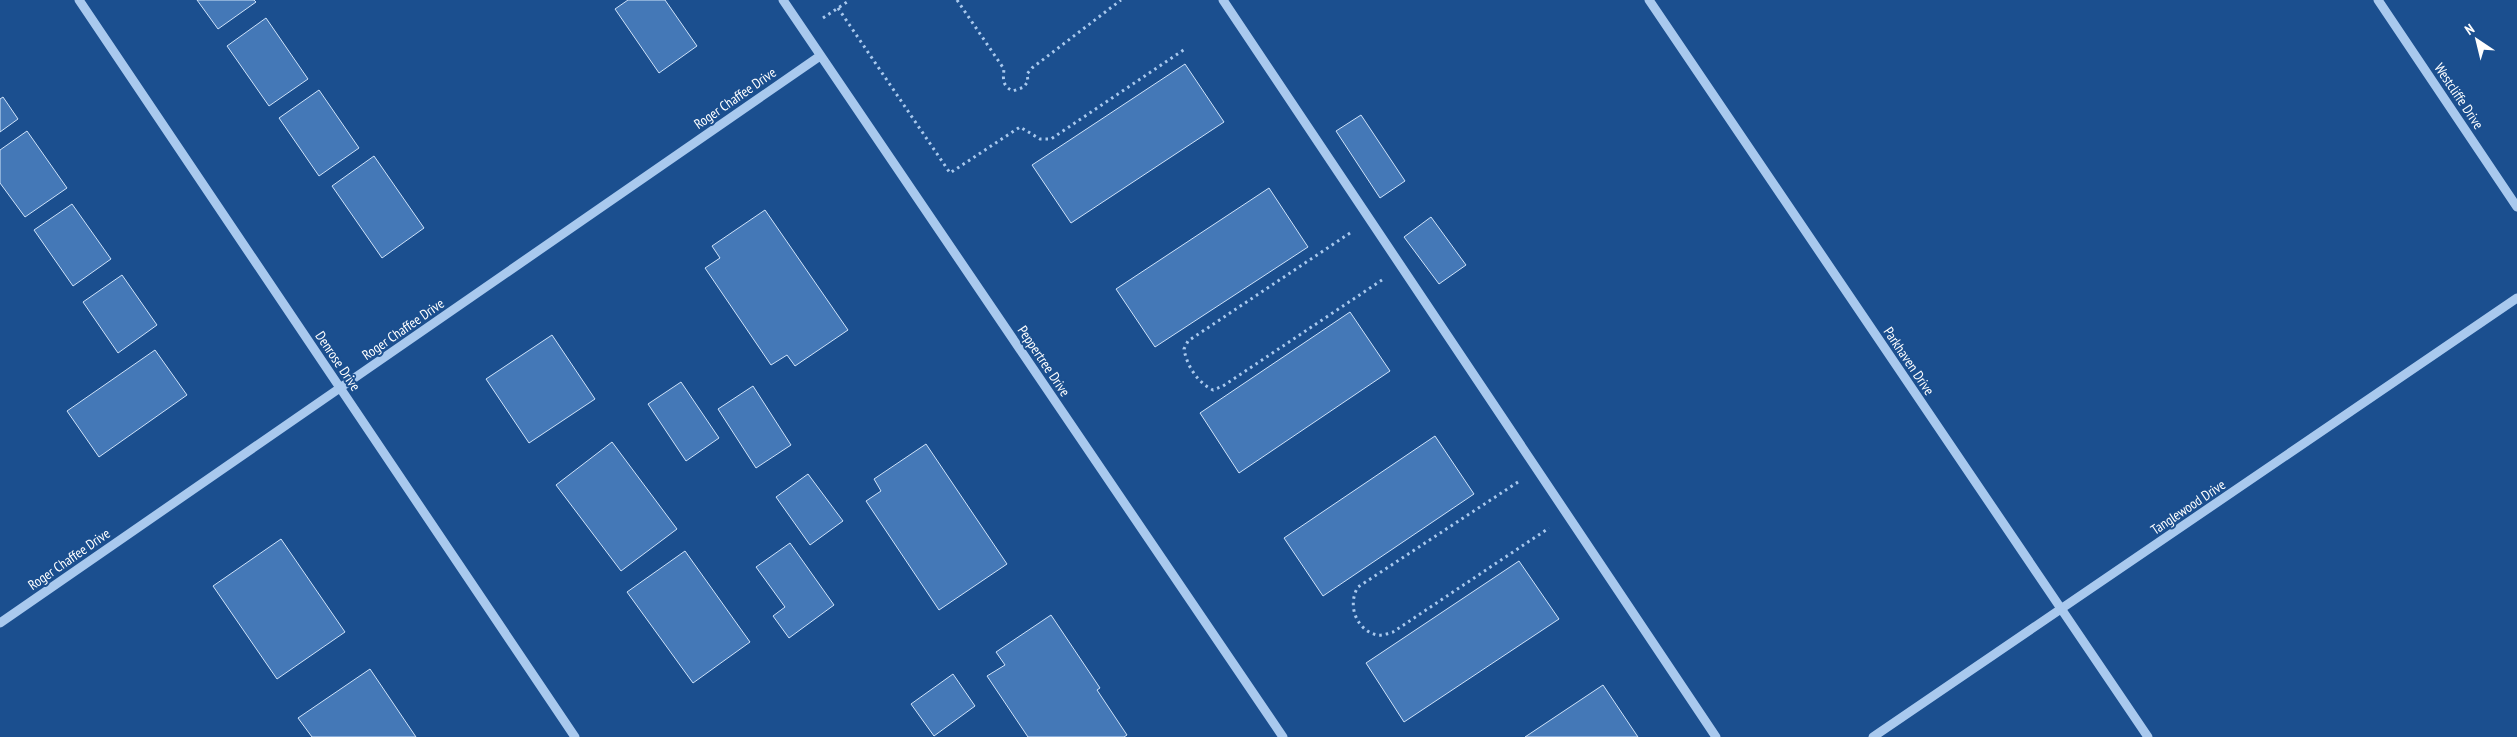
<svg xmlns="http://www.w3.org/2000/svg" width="2517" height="737" font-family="'PT Sans Narrow',sans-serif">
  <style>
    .building { fill: #4478b7; stroke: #cfe3fa }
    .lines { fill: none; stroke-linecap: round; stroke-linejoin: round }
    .path { stroke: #a9c9ee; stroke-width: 3; stroke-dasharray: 2.5 4; stroke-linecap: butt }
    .minor { stroke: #a9c9ee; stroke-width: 9 }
    .labels { text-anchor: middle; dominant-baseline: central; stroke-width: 4; stroke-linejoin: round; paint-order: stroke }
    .street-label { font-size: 14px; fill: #fff; stroke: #1b4f8f }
  </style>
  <rect width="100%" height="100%" fill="#1b4f8f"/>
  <path class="building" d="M197,0H254L256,2L218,29Z
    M628,0H665L697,46L659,73L615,9Z
    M266,18L308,79L269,106L227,46Z
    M1185,64L1224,122L1071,223L1032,165Z
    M319,90L359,148L319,176L279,118Z
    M3,97L18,119L0,132V99Z
    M1361,115L1405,181L1380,198L1336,131Z
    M27,131L67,188L25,217L0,183V150Z
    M374,156L424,228L382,258L332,186Z
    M1269,188L1308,247L1155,347L1116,289Z
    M72,204L111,259L73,286L34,230Z
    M765,210L848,330L795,366L787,355L771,365L705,268L720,258L712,246Z
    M1431,217L1466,265L1439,284L1404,237Z
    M122,275L157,325L118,353L83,302Z
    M1350,312L1390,371L1239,473L1200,413Z
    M552,335L595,399L529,443L486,379Z
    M155,350L187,395L99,457L67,411Z
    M681,382L719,438L686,461L648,404Z
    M753,386L791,445L756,468L718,409Z
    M1435,436L1474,494L1323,596L1284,538Z
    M612,442L677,529L621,571L556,485Z
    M926,444L1007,564L939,610L866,501L881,491L874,479Z
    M808,474L843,521L810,545L776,497Z
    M281,539L345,632L277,679L213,586Z
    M790,543L834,605L789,638L773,616L785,607L756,567Z
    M685,551L750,642L693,683L627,592Z
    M1519,561L1559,619L1404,722L1366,663Z
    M1051,615L1100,688L1097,690L1127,735L1124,737H1028L987,676L1005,665L996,652Z
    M370,669L416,737H312L298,718Z
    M953,674L975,706L934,736L911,704Z
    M1603,685L1638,737H1525Z"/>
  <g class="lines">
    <path class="path" d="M957,0L1004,69C1003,79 1002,86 1013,91L1024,87L1028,81L1027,74L1032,68L1121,0
      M838,8L950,173L1020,127L1040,139H1051L1185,49
      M823,18L850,0
      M1350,233L1188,341L1184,349C1187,366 1197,382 1213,390L1223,386L1382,280
      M1518,482L1358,587C1347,605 1356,630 1377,635C1382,636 1389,633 1393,632L1549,528"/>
    <path class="minor" d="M79,0L575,737
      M783,0L1283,737
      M1223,0L1716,737
      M1649,0L2148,737
      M2378,0L2517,207
      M0,623L820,56
      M1873,737L2517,298"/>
  </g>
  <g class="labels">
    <g class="street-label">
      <text transform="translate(2459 96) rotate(56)">Westcliffe Drive</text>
      <text transform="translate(735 98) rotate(-35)">Roger Chaffee Drive</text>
      <text transform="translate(403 329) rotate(-35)">Roger Chaffee Drive</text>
      <text transform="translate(338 361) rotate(56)">Denrose Drive</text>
      <text transform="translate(1044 361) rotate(56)">Peppertree Drive</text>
      <text transform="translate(1909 361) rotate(56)">Parkhaven Drive</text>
      <text transform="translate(2188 507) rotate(-34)">Tanglewood Drive</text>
      <text transform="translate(69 559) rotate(-35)">Roger Chaffee Drive</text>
    </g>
  </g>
  <g transform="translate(2477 40) rotate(325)" stroke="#1b4f8f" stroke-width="4" paint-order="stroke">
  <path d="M0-4L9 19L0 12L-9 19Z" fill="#ffffff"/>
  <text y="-8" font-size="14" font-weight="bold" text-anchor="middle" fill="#ffffff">N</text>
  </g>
</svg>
